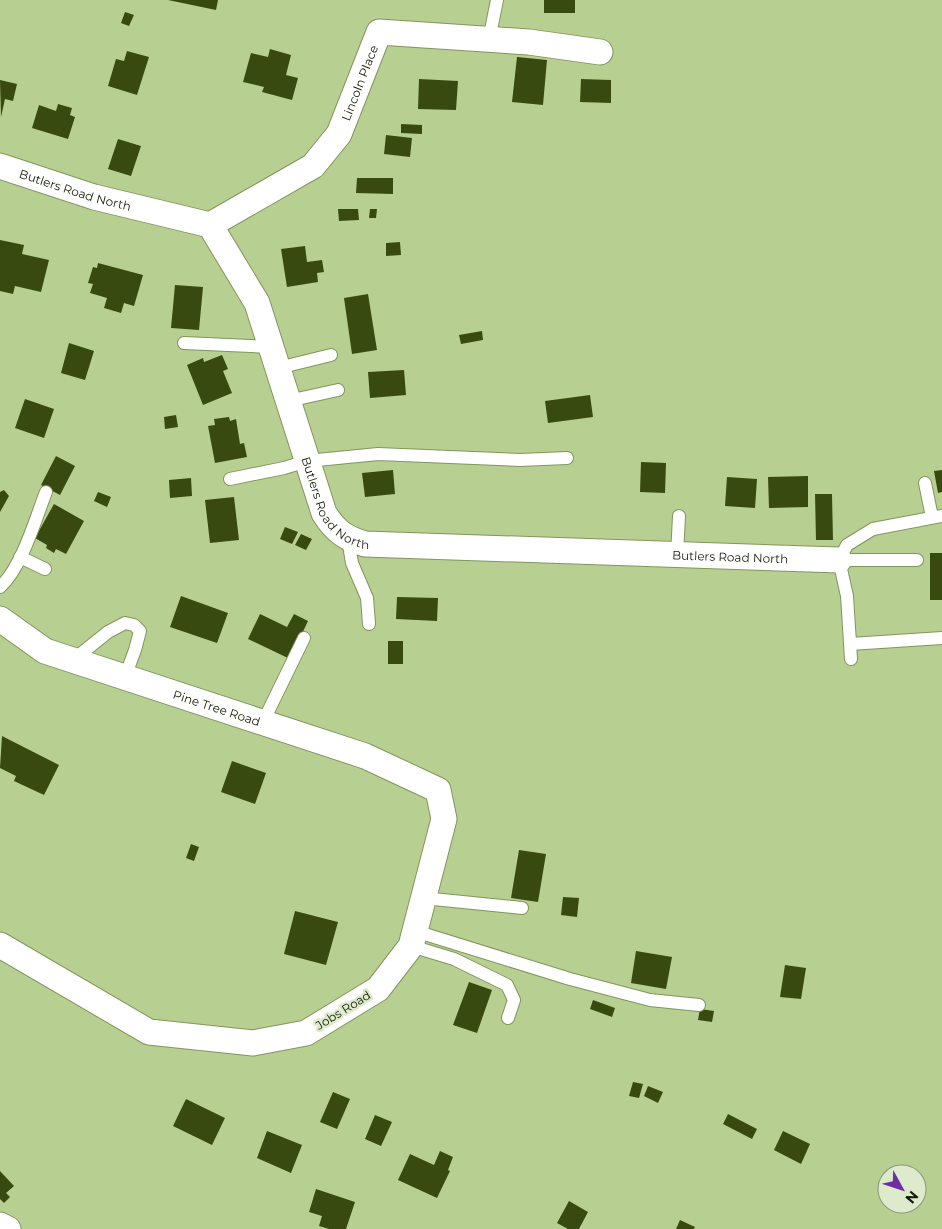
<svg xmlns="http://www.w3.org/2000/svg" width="942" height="1229" font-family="Montserrat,sans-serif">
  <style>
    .building { fill: #384a0f }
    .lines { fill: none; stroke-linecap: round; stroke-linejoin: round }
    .lane-casing { stroke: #80965c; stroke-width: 14 }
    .street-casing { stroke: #80965c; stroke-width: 27 }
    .lane { stroke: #fff; stroke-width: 12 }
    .street { stroke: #fff; stroke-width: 25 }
    .labels { text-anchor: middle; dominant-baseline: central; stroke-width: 5; stroke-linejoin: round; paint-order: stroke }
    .street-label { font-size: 12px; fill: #141c05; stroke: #deeacc }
  </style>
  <rect width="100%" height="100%" fill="#b8cf92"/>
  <path class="building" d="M168,0H218L216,10Z
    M544,0H575V13H544Z
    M125,12L134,15L129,26L121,23Z
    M270,49L291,55L286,75L298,78L292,100L262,92L264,87L243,82L251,53L268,57Z
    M127,51L149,57L137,95L108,86L116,59L124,61Z
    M517,57L547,60L543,105L512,102Z
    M419,79L458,81L456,110L418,109Z
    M581,79L611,80V103L580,102Z
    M0,80L17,84L13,101L5,99L1,117Z
    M58,104L72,108L70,115L75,117L68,139L32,128L39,105L56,111Z
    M401,124L422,125V134L401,133Z
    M386,135L412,138L410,157L384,154Z
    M118,139L141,146L131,176L108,169Z
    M357,178H393V194L356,193Z
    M338,209H358L359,220L339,221Z
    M370,209H377L376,218H369Z
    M0,240L24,245L22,254L49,260L41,292L15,286L13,294L0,291Z
    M400,242L401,255L386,256V243Z
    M305,246L307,262L322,260L324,272L317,273L318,282L287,287L281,249Z
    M98,263L143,275L134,306L124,303L121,313L104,308L107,298L90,293L93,284L88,283L93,267L97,268Z
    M175,285L203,287L199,330L171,328Z
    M368,294L377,350L352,354L344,298Z
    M482,331L483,340L461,344L459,335Z
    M69,343L94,351L85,380L61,373Z
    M222,355L228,369L223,371L232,393L203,405L187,365L203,358L204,362Z
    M404,370L406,395L370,398L368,372Z
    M590,395L593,417L548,423L545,401Z
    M25,399L54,409L44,438L15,428Z
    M176,415L178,427L165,429L164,417Z
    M229,417L230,421L236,419L240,444L244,443L247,457L215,463L208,426L215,425L214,419Z
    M56,456L75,466L60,495L41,485Z
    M641,462L666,463L665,493L640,492Z
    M393,470L395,494L365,497L362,473Z
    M942,470V492L938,493L934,471Z
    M808,476V507L769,508L768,477Z
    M727,477L757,479L755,508L725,506Z
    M191,478L192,496L170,498L169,480Z
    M4,490L9,496L0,512V492Z
    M98,492L111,497L107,507L94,501Z
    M815,494H832L833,540H816Z
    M234,497L239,540L210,543L205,500Z
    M54,504L84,521L66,554L56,549L54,553L46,548L47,545L35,538Z
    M285,527L298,532L292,544L280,539Z
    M301,534L312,539L306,550L295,545Z
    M930,553H942V600H930Z
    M181,596L228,613L217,643L170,627Z
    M397,597L438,598L437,621L396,619Z
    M260,614L287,627L294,614L308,621L290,659L248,639Z
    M388,641H403V664H388Z
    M2,736L59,765L44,795L14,781L16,776L0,768Z
    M232,761L266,773L255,804L221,792Z
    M191,844L199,847L194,861L186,858Z
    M519,850L546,854L538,902L511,898Z
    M563,897L579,898L577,917L561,915Z
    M295,911L338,922L326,965L284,954Z
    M636,951L672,957L666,989L631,983Z
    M785,965L806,968L801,999L780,997Z
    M469,982L492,990L477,1033L453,1025Z
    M593,1000L615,1008L612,1017L590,1009Z
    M700,1009L714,1011L712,1022L698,1020Z
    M633,1082L643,1084L639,1098L629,1096Z
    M648,1086L663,1092L658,1103L644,1096Z
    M333,1092L350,1099L337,1129L320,1122Z
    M186,1099L225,1118L212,1145L173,1126Z
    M728,1114L757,1129L752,1139L723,1124Z
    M375,1115L392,1122L381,1146L365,1139Z
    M267,1131L302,1145L291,1173L257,1158Z
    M783,1131L810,1144L801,1164L774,1150Z
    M440,1151L453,1157L448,1170L450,1171L437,1198L398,1180L410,1154L434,1165Z
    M0,1171L14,1186L6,1193L10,1197L4,1203L0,1199Z
    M316,1189L355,1202L346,1229H329L319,1226L322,1216L309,1212Z
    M569,1201L588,1212L579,1229H568L557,1223Z
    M680,1220L695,1227L694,1229H676Z"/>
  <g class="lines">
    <g class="lane-casing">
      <path id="lane" d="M489,40L497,0
        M184,343L271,347
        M278,368L331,355
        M288,401L338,390
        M230,479L284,468L307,461L378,454L520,460L567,458
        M925,483L932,517
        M348,539L352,563L367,598L369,624
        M677,555L679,516
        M20,557L45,569
        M839,560H917
        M0,587C22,567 35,520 46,492
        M850,644L942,638
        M851,659L847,596L839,560L847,545L873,529L942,516
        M73,660L108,632L125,623L134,625L140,631L135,650L125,677
        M263,722L304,638
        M423,898L522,908
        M415,931L570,979L650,1000L699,1005
        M411,946L454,959L507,985L514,1000L508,1018"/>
    </g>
    <g class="street-casing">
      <g id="street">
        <path id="s1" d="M0,166L94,197L210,225L257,303L324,513C335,531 345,538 365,544L839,560"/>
        <path id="s2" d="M210,225L313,166L339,134L379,32L529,42L600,52"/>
        <path id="s3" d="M0,619L45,651L365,756L438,790L444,819L411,946L378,989L306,1033L253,1043L149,1032L0,945"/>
        <path d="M0,1225L8,1229"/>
      </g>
    </g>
    <use href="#lane" class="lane"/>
    <use href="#street" class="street"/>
  </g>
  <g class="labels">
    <g class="street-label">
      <text stroke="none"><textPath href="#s2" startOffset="215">Lincoln Place</textPath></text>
      <text stroke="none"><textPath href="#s1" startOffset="79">Butlers Road North</textPath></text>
      <text stroke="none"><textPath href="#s1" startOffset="529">Butlers Road North</textPath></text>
      <text stroke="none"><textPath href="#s1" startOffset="948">Butlers Road North</textPath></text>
      <text stroke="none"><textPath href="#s3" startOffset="236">Pine Tree Road</textPath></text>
      <text transform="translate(343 1010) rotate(-32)">Jobs Road</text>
    </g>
  </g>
  <g transform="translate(902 1189) rotate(130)"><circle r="24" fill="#deeacc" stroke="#8d987c"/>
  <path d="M0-4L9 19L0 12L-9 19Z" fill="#6e2ea3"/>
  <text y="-8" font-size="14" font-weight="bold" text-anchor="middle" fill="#141c05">N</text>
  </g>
</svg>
